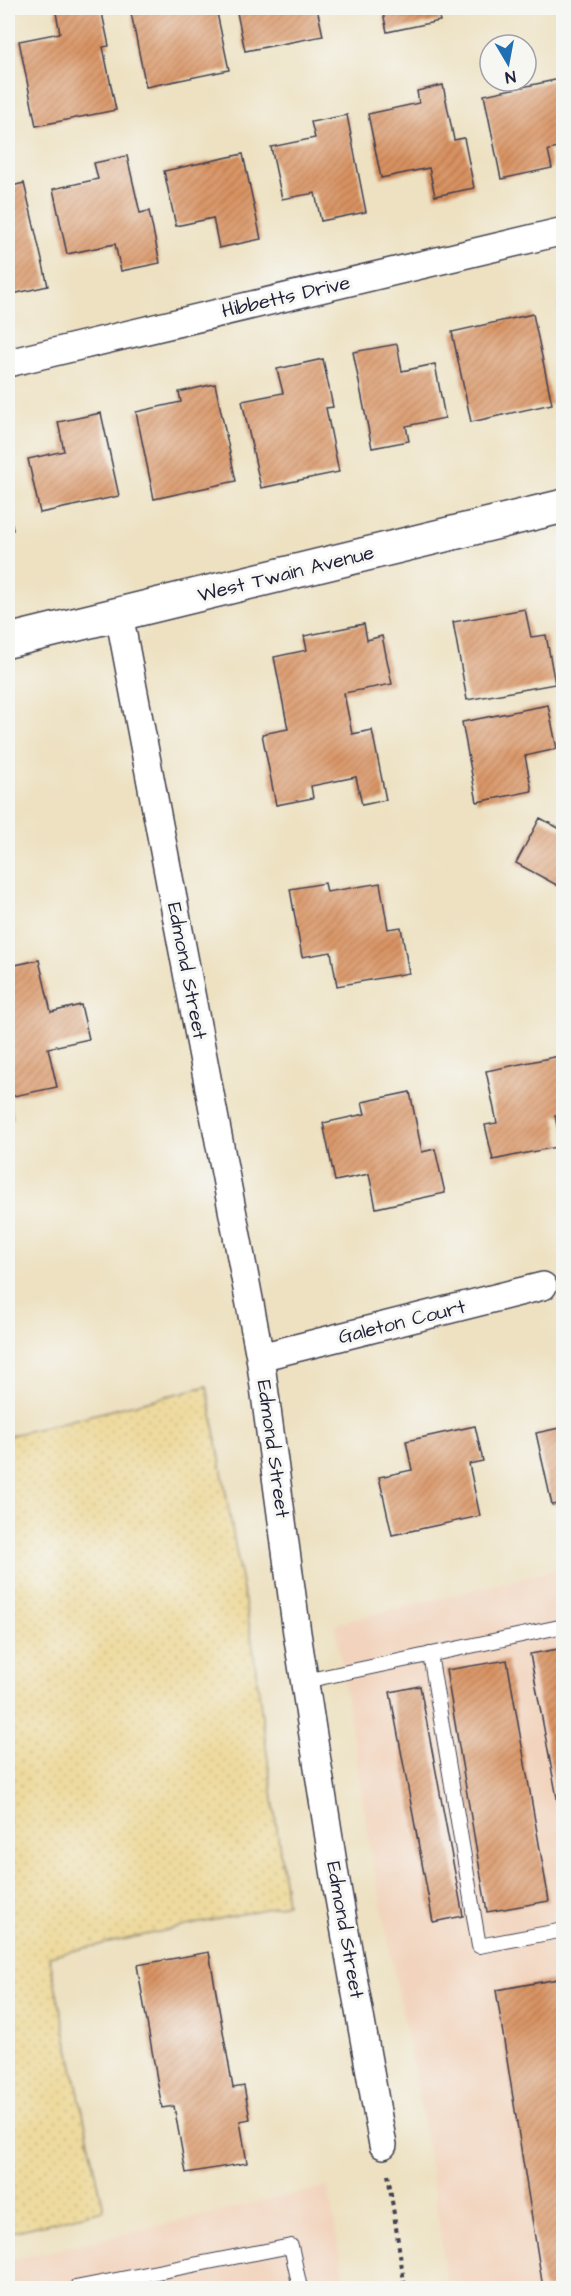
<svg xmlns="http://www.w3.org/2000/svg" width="571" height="2296" font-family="'Architects Daughter',sans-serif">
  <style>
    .built { fill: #f2d4be }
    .sand { fill: url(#sand-dots); stroke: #887e6c; stroke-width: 1.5 }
    .building { fill: url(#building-hatch) }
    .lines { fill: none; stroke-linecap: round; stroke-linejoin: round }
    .service-casing { stroke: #403f4f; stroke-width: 16 }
    .minor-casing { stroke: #403f4f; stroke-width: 30 }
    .tertiary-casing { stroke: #403f4f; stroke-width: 36 }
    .path { stroke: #403f4f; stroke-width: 4; stroke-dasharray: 4.5 4.5; stroke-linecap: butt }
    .service { stroke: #fff; stroke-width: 14 }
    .minor { stroke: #fff; stroke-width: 27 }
    .tertiary { stroke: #fff; stroke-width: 33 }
    .labels { text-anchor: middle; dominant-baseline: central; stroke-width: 6; stroke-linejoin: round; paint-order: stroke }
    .street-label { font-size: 20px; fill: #22223b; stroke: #f6f6f2 }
  </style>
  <defs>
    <pattern id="sand-dots" width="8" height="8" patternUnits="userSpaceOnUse" patternTransform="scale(1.5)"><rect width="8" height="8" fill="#eeda9e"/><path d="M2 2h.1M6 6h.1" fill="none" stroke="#ccbb89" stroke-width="1.8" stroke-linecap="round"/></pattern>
    <pattern id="building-hatch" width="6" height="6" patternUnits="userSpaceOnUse" patternTransform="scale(1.5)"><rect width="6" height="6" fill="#d99261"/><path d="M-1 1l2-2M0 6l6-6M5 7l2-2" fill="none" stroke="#b07751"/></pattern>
  </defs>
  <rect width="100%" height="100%" fill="#f6f6f2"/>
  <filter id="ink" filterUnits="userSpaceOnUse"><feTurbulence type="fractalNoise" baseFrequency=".0167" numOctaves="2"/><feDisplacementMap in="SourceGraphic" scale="12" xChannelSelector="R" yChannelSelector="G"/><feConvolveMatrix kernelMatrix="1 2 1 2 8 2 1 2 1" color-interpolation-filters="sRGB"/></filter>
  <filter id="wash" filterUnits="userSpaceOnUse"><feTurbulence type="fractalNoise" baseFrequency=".008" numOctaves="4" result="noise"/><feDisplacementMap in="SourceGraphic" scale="24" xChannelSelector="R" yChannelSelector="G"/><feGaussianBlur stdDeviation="1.35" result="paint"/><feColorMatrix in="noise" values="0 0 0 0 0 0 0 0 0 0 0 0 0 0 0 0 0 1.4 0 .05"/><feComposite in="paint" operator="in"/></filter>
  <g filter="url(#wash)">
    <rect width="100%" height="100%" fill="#ede1c1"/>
    <path class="built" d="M563,1568V2288H448L423,2118L373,1864L335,1624Z
      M328,2186L346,2288H8V2261Z"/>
    <path class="sand" d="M207,1386L252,1641L287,1904L49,1956L104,2210L8,2233V1436Z"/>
    <g id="blocks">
      <path class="building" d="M55,8H101L109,46L103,47L116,110L36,126L19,41L60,33Z
        M130,8H216L229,70L146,87Z
        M236,8H317L323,36L245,51Z
        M382,8H437L440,21L387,32Z
        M560,79L564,94V147L548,150L552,168L501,179L484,95Z
        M443,85L454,140L464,138L474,188L435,196L429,168L381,178L368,114L419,103L417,91Z
        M9,108L12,125L8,126V108Z
        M347,115L366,212L321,221L315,193L282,199L271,147L315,138L311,122Z
        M243,154L261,239L219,248L213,218L176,226L164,171Z
        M127,156L140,213L149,211L160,263L121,271L115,244L67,254L53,189L98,179L94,163Z
        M24,183L48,286L8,295V187Z
        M564,304V326H562L558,305Z
        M533,314L552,404L471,422L452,332Z
        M397,344L402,371L435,364L445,418L406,426L409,441L372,448L353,352Z
        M323,359L333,407L326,408L339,472L261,488L242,401L283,393L277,369Z
        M215,384L236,481L154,499L136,412L181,402L179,392Z
        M101,413L119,496L40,513L28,459L64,451L58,422Z
        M8,508L13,530L8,531Z
        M525,609L531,637L546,635L555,684L467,700L453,622Z
        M364,624L367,640L382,636L392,684L344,693L352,734L372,730L386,800L362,805L356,777L311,786L313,798L276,805L262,734L288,729L274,657L307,650L304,636Z
        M548,705L557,749L525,756L532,791L477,802L462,722Z
        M540,818L564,831V889L516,863Z
        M325,883L327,892L380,883L388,929L401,927L409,973L337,986L331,952L302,957L290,889Z
        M8,958L10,966L39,960L51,1012L81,1005L89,1039L48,1048L57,1087L9,1097L14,1119L8,1120Z
        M564,1055V1114L555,1116L561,1146L493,1160L485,1125L497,1123L486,1071Z
        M410,1092L422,1152L435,1149L445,1193L376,1208L369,1174L335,1181L323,1123L365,1114L362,1102Z
        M475,1426L483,1461L469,1464L480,1516L392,1535L379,1477L412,1470L406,1441Z
        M564,1427V1503L552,1505L536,1433Z
        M564,1648V1825H562L530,1654Z
        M507,1660L549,1901L487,1912L446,1670Z
        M420,1686L463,1916L433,1922L390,1692Z
        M209,1952L233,2088L244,2086L250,2119L240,2121L247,2163L186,2173L174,2106L162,2108L137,1965Z
        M564,1978V2288H543L496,1990Z"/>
    </g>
  </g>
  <g filter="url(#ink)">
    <use href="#blocks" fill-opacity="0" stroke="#403f4f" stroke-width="1.5"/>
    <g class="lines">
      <g class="service-casing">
        <path id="service" d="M430,1654L479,1946L564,1930
          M305,1681L564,1626
          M75,2288L291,2246L300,2288"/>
      </g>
      <g class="minor-casing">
        <path id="minor" d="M8,363L564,231
          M119,614L260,1357L297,1633L335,1876L383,2145
          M260,1357L543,1286"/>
      </g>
      <g class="tertiary-casing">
        <path id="tertiary" d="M8,641L564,506"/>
      </g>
      <path class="path" d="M388,2174L405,2288"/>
      <use href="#service" class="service"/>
      <use href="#minor" class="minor"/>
      <use href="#tertiary" class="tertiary"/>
    </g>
  </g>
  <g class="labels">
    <g class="street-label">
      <text transform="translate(286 297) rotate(-13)">Hibbetts Drive</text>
      <text transform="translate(286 574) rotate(-14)">West Twain Avenue</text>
      <text transform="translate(187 971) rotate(79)">Edmond Street</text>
      <text transform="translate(402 1322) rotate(-14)">Galeton Court</text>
      <text transform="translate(273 1449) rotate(82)">Edmond Street</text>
      <text transform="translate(345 1930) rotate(80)">Edmond Street</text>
    </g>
  </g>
  <rect width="571" height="2296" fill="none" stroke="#f6f6f2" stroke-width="30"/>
  <g transform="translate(508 63) rotate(170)"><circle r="28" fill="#f6f6f2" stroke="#a1a1a9" stroke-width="1.5"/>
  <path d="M0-4.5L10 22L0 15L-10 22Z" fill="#1f6fb2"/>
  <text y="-9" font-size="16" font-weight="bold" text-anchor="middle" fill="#22223b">N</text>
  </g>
</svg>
